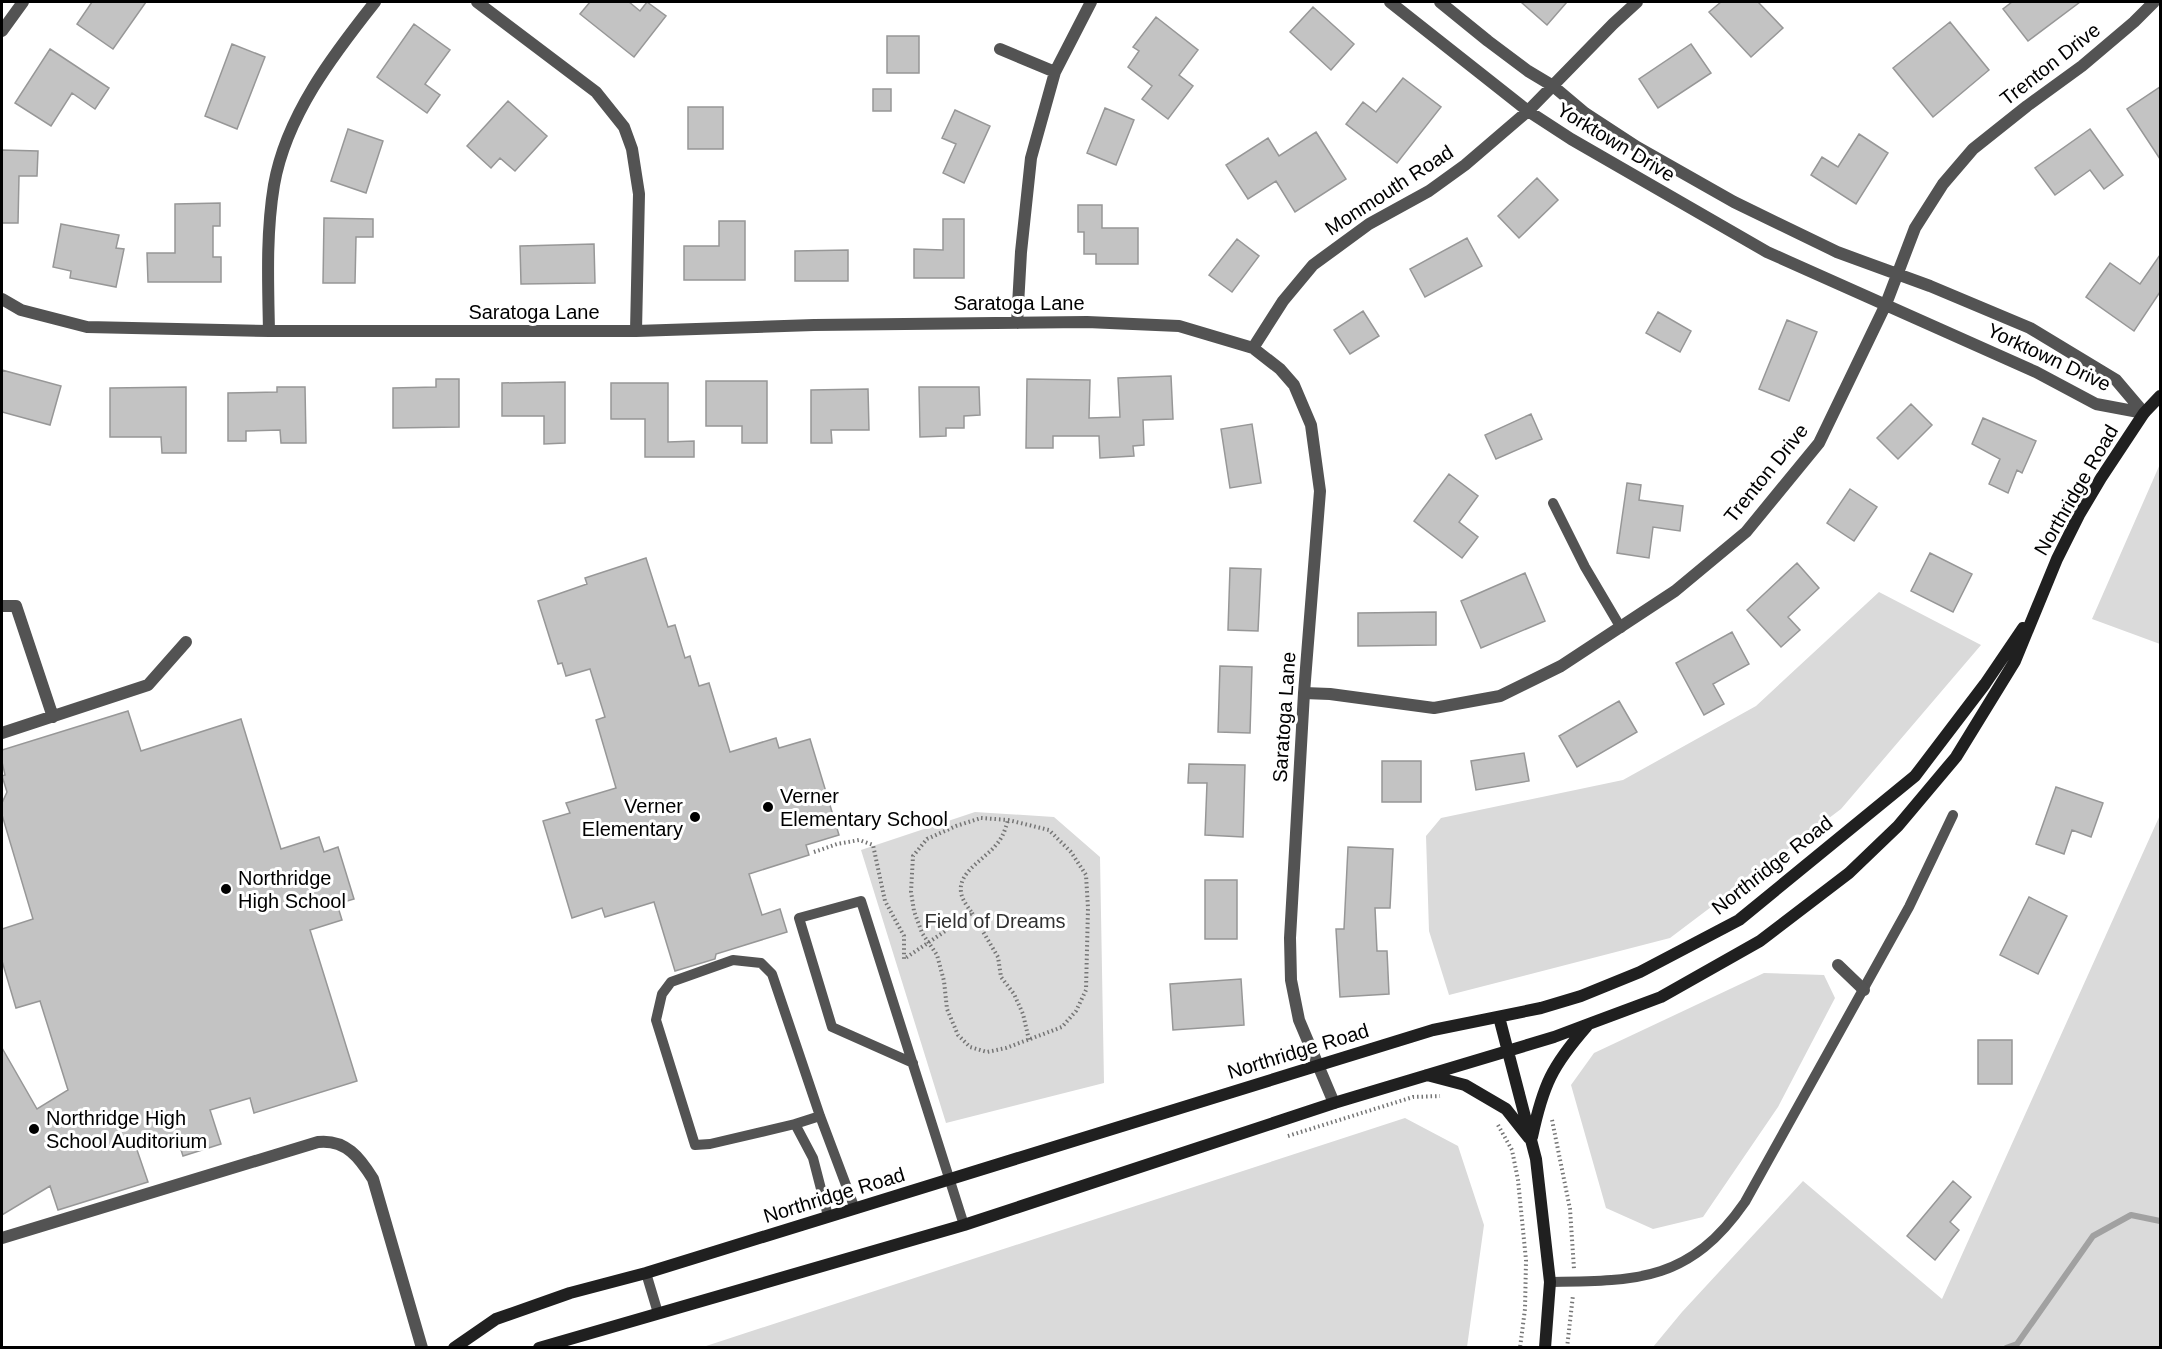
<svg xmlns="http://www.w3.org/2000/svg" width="2162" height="1349" font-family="Helvetica,sans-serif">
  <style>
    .green { fill: #dadada }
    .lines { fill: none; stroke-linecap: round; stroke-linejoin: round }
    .stream { stroke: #a1a1a1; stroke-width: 6 }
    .building { fill: #c3c3c3; stroke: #979797; stroke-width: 1.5 }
    .path { stroke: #757575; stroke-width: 4; stroke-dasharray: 1.5 3; stroke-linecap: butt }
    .lane { stroke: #535353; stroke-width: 10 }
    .street { stroke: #535353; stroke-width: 12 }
    .secondary { stroke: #202020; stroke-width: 12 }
    .poi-dot { fill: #000; stroke: #fff; stroke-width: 2 }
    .labels { text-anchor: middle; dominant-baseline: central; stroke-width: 6; stroke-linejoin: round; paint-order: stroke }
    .street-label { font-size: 20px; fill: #000; stroke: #fff }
    .poi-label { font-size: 20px; fill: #000; stroke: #fff; text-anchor: start }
    .park-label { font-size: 20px; fill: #313131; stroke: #fff }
  </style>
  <rect width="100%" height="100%" fill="#fff"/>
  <path class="green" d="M2160,464V644L2092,619Z
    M1879,592L1981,645L1841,809L1670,938L1449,995L1429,931L1426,836L1441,818L1623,780L1756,706Z
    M975,812L1054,817L1100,857L1104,1083L946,1123L861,850Z
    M2160,815V1347H1653L1682,1312L1803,1181L1942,1299Z
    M1764,973L1824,975L1835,998L1778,1107L1703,1217L1653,1229L1606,1208L1571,1085L1594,1053Z
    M1405,1118L1458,1146L1484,1225L1467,1347H703Z"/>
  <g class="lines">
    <path class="stream" d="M2006,1348L2017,1344L2093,1236L2131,1215L2160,1221"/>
  </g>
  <path class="building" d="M92,2H146L113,49L77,24Z
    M590,2H629L640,11L647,2L666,16L634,57L580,14Z
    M1521,2H1567L1547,25Z
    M1721,2H1758L1783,28L1751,57L1709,12Z
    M2012,2H2080L2028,41L2003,9Z
    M1313,7L1354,44L1331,70L1290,32Z
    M1156,17L1198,50L1179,75L1193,86L1168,119L1142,99L1152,86L1128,67L1139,51L1133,47Z
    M1950,22L1989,70L1933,117L1893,68Z
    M414,24L450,50L425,84L440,95L427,113L377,77Z
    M887,36H919V73H887Z
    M232,44L265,57L237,129L205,116Z
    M1691,44L1711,73L1658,108L1639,79Z
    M50,49L109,88L95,109L72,93L51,126L15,103Z
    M1403,78L1441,107L1397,163L1346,124L1363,102L1376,112Z
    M2160,87V159L2127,109Z
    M873,89H891V111H873Z
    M508,101L547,136L515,171L500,158L491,168L467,146Z
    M688,107H723V149H688Z
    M1105,108L1134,120L1116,165L1087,153Z
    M955,110L990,126L964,183L943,173L956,144L942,138Z
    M348,129L383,141L366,193L331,181Z
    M2090,129L2123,175L2104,189L2090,170L2055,195L2035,168Z
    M1316,132L1346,179L1295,212L1276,181L1248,199L1226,165L1268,138L1279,156Z
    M1859,134L1888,153L1856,204L1811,175L1822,157L1838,167Z
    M2,150L38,151L37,176H19L18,223H2Z
    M1537,178L1558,200L1519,238L1498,216Z
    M220,203V226H213V257H221V282H148L147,253H175V204Z
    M1078,205H1102V228H1138V264H1096V254H1084V232H1078Z
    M324,218L373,219V237H356L355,283H323Z
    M943,219H964V278H914V249L943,250Z
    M719,221H745V280H684V246H719Z
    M61,224L119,235L116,248L124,249L116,287L70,278L71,271L53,267Z
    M1467,238L1482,266L1425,297L1410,269Z
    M1237,239L1259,256L1232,292L1209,275Z
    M594,244L595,283L521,284L520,246Z
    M848,250V281H795V251Z
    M2160,255V292L2134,331L2086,297L2110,263L2140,284Z
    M1363,311L1379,336L1350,354L1334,330Z
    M1658,312L1691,331L1680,352L1646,333Z
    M1787,320L1817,332L1789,401L1759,389Z
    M2,370L61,386L50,425L2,412Z
    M1171,376L1173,419L1143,420L1144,445L1133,446L1134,456L1100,458L1099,436H1053V448H1026L1027,379L1090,380L1089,418L1120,417L1118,378Z
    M436,379H459V427L393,428V388L436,387Z
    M706,381H767V443H742V426H706Z
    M565,382V443L544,444V416H502V383Z
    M611,383H668V442L694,441V457H645V419H611Z
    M186,387V453H162L161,437H110V388Z
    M277,387H305L306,443H281L280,430L246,431V441H228V393L277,392Z
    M919,387H979L980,415L964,416V428H946V436L920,437Z
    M868,389L869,430H831L832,443H811V390Z
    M1911,404L1932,425L1898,459L1877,438Z
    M1531,414L1542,439L1496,459L1485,435Z
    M1983,418L2036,441L2022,473L2017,470L2008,493L1989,484L2000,459L1972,444Z
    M1252,424L1261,483L1230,488L1221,429Z
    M1449,474L1478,496L1459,522L1478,537L1462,558L1414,521Z
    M1627,483L1641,485L1639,500L1683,506L1680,531L1653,527L1649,558L1617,553Z
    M1850,489L1877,507L1854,541L1827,523Z
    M1930,553L1972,574L1953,612L1911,591Z
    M646,558L668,627L675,625L685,658L690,656L699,686L709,683L730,752L776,738L779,748L810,739L839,835L806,845L809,855L749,874L762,915L780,909L787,932L716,954L715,959L675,971L654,902L605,917L602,908L572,918L543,821L570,813L566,803L616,788L596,720L605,717L590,669L566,676L562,663L558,664L538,601L587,584L585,578Z
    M1797,563L1819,588L1788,617L1800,630L1781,647L1747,610Z
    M1230,568L1261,569L1258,631L1228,630Z
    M1525,573L1545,621L1481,648L1461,601Z
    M1436,612V645L1358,646V613Z
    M1732,632L1749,664L1713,684L1724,704L1704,715L1676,663Z
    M1220,666L1252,667L1250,733L1218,732Z
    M1619,701L1637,732L1577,767L1559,736Z
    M128,711L141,751L241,719L281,849L319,837L324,852L338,847L354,899L337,904L342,920L310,930L357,1081L254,1113L250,1098L210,1110L221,1144L183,1156L176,1134L136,1147L148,1182L58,1210L50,1186L2,1215V1048L37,1109L68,1090L40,1001L16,1008L2,961V929L33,919L2,815V803L7,792L2,776L5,775L2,762V750Z
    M1524,753L1529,781L1476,790L1471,761Z
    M1382,761H1421V802H1382Z
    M1189,764L1245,765L1243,837L1205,835L1207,783H1188Z
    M2056,787L2103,803L2091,837L2072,830L2064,854L2036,844Z
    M1348,847L1393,849L1390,908H1375L1377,951H1387L1389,994L1340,997L1336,929H1344Z
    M1205,880H1237V939H1205Z
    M2029,897L2067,916L2038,974L2000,955Z
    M1241,979L1244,1025L1173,1030L1170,984Z
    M1978,1040H2012V1084H1978Z
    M1953,1181L1971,1197L1950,1222L1959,1230L1935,1260L1907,1236Z"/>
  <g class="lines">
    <path class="path" d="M981,818L1008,820L1049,830L1071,852L1086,875L1088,908L1086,990L1076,1011L1062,1027L1006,1048L987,1052L970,1047L958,1035L947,1009L944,981L937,955L922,933L914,911L911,892L913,856L927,839L956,826Z
      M814,852L837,844L859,840L873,845L885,901L904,936V959L972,913C968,907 962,900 961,892C958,872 985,859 996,845C1003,837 1005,830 1008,820
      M972,913L998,957L1001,977L1014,994L1023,1014L1029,1040
      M1552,1120L1570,1209L1574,1269
      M1498,1125L1512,1150L1518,1180L1526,1260L1525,1309L1520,1348
      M1288,1136L1413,1097L1440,1096
      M1567,1348L1573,1295"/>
    <path class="lane" d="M1553,503L1585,567L1621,628
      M913,1063L832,1027L799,918L861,901C895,1009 929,1117 964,1225
      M795,1124L820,1116
      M828,1216L813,1158L795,1124L710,1144L695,1145L656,1020L662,994L671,982L733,960L761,963L772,974L820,1116L855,1209
      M646,1273L658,1313
      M1550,1282C1639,1281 1690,1281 1745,1202L1909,907L1953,815"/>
    <path class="street" d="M477,2L596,92L624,127L632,149L639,194L636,331
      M1390,2L1528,111L1571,139L1767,252L2036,372L2096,404L2144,413
      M1440,2L1488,41L1528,71L1553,86L1585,113L1637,147L1734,202L1837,252L1930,286L2030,328L2116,380L2144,413
      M2,31L23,2
      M1000,49L1055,72
      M2,299L21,310L87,327L269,331H636L814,325L1087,322L1179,326L1253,348L1280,369L1294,385L1311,425L1320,491L1304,693L1290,938L1291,980L1299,1020L1334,1103
      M1017,323L1021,252L1031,158L1055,72L1091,2
      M269,331C268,282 266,233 274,185C286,116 333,55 375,2
      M1253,348L1283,301L1313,265L1369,224L1429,191L1465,165L1528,111L1613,24L1637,2
      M2,606H16L53,717
      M1304,693L1330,694L1434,708L1500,696L1561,666L1675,591L1746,532L1819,443L1886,304L1915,228L1943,184L1973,149L2027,106L2082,66L2134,22L2154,2
      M2,733L148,685L186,642
      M1838,965L1864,990
      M2,1238L318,1142C346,1139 360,1158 373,1179L422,1348"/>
    <path class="secondary" d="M1499,1017L1536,1159L1550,1282L1545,1348
      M1427,1075L1465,1085L1506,1109L1529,1138
      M1532,1137C1543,1085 1552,1066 1587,1026
      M454,1348L496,1319L570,1293L646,1273L1433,1030L1541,1008L1581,996L1640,972L1739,920L1915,776L1985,684L2023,628
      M539,1348L964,1225L1334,1103L1554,1037L1661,997L1760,941L1849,873L1898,826L1956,757L2015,661L2057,559L2079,515L2101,478L2144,413L2160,396"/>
  </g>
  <g class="poi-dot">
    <circle cx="768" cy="807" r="6"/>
    <circle cx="695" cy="817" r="6"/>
    <circle cx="226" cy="889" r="6"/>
    <circle cx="34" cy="1129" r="6"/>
  </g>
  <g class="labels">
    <g class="street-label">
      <text transform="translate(2050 64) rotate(-38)">Trenton Drive</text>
      <text transform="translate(1616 142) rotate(31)">Yorktown Drive</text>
      <text transform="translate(1389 190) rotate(-33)">Monmouth Road</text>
      <text x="1019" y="303">Saratoga Lane</text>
      <text x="534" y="312">Saratoga Lane</text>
      <text transform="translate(2049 357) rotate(25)">Yorktown Drive</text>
      <text transform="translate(1766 473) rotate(-51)">Trenton Drive</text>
      <text transform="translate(2076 490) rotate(-60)">Northridge Road</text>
      <text transform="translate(1284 717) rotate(-86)">Saratoga Lane</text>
      <text transform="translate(1772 865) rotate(-38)">Northridge Road</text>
      <text transform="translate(1298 1051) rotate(-17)">Northridge Road</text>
      <text transform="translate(834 1195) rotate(-17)">Northridge Road</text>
    </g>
    <g class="poi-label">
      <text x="780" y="796">Verner<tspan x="780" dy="23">Elementary School</tspan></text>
      <text x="683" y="806" text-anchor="end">Verner<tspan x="683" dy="23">Elementary</tspan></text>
      <text x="238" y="878">Northridge<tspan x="238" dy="23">High School</tspan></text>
      <text x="46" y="1118">Northridge High<tspan x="46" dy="23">School Auditorium</tspan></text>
    </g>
    <g class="park-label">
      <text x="995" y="921">Field of Dreams</text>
    </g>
  </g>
  <rect width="2162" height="1349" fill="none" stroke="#000000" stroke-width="6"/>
</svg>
